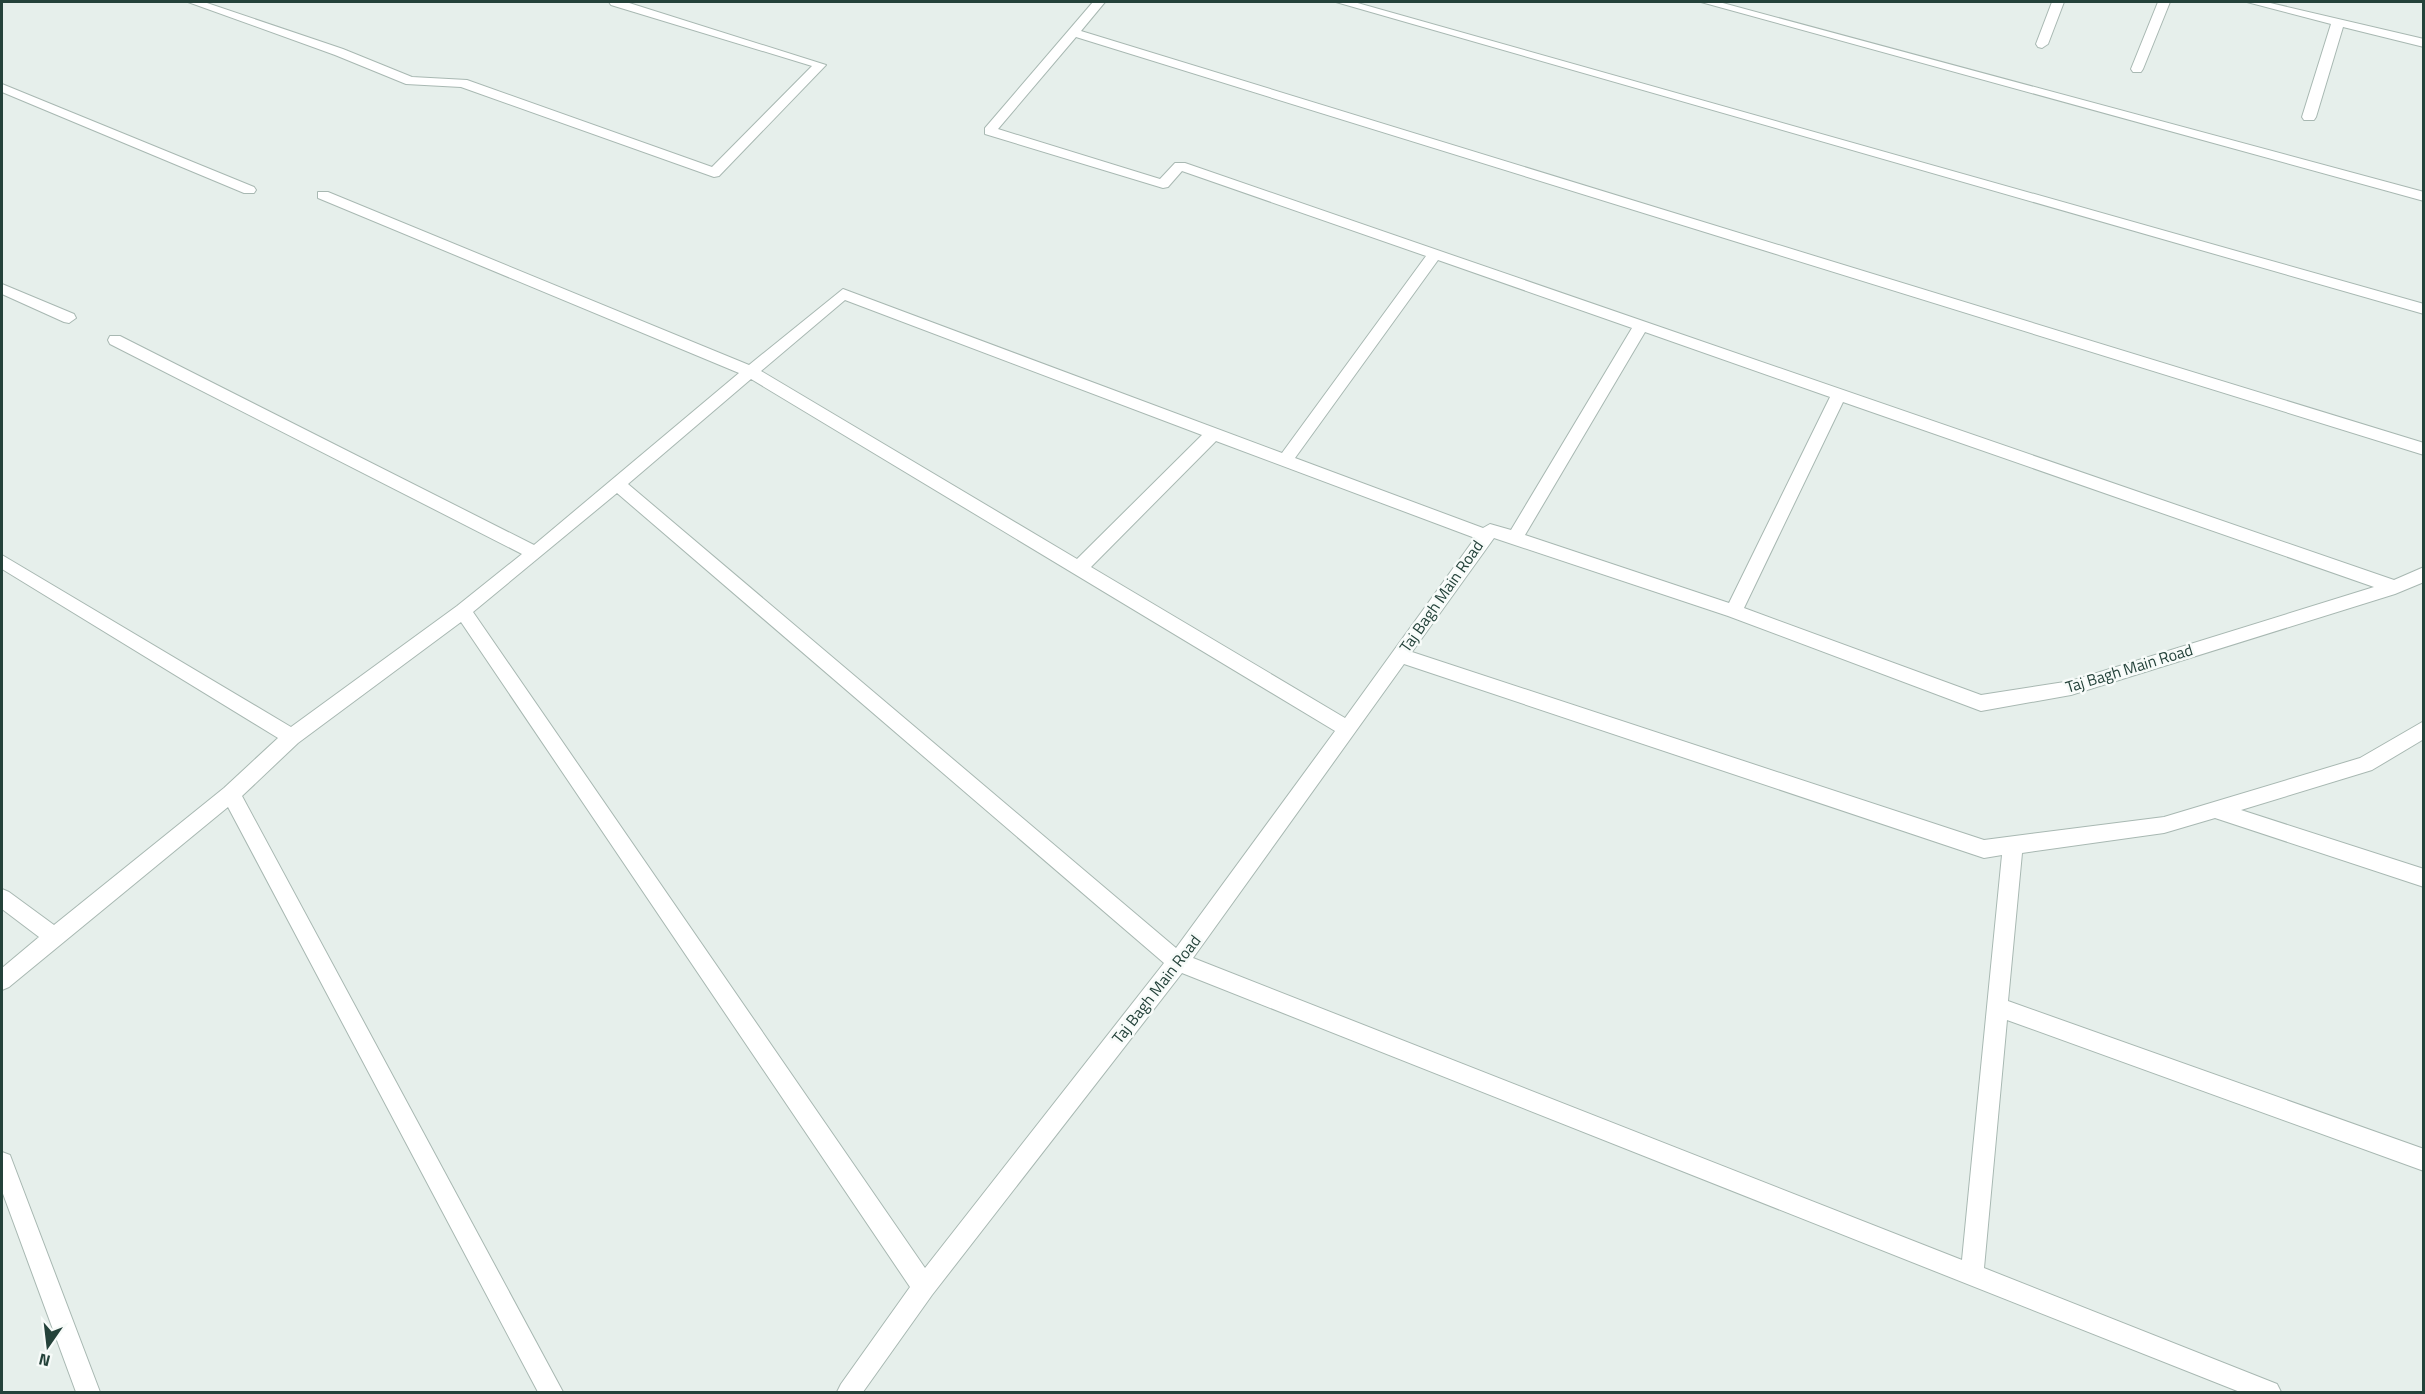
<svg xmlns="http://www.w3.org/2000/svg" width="2425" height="1394" font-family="'Titillium Web',sans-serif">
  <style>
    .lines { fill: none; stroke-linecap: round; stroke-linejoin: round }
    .minor-casing { stroke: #a8b8b2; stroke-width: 2 }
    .minor { fill: #fff; fill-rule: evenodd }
    .labels { text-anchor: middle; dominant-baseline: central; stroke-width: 5; stroke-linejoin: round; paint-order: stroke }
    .street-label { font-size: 16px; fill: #24423a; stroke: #f7fbf9 }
  </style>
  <rect width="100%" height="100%" fill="#e6efeb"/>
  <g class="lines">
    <g class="minor-casing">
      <path id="minor" d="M188,2H204L343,49L412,77L467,80L712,167L812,66L611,5L609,2H626L826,65L719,176L714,177L461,87L406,84L335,55Z
        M1093,2H1105L1081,31L2424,443V455L1076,37L998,129L1160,179L1175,163H1185L2394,580L2424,567V582L2395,594L2071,695L1981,711L1728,616L1494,538L1412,652L1984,840L2164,817L2360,758L2424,721V739L2372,770L2241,810L2424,869V887L2215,818L2164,833L2022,853L2008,1001L2424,1149V1171L2007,1020L1984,1268L2277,1384L2281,1392H2240L1182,973L932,1295L863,1392H837L841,1384L910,1287L461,622L298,743L242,796L563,1392H538L228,807L9,987L2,990V968L39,937L2,909V889L9,892L54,925L224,788L278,738L2,569V555L291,727L457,606L522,554L110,344L108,340L110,336H120L534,545L739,373L318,198V192H328L749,365L843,289L1282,453L1426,256L1182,171L1168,187L1163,188L985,134V128ZM1438,260L1632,328L1511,530L1490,524L1483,528L1295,458ZM845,300L1202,435L1077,559L761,371ZM1645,332L1830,397L1729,603L1525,535ZM751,379L1335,731L1176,948L628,484ZM1843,402L2374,587L2071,681L1981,695L1744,608ZM1216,441L1475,538L1345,718L1091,567ZM617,493L1164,963L925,1268L473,612ZM1404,664L1984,858L2002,855L1962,1260L1193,958Z
        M1336,2H1354L2424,304V314Z
        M1701,2H1719L2424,192V201Z
        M2052,2H2064L2048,44L2042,48L2038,47L2036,44Z
        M2158,2H2170L2143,69L2141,72H2133L2131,69Z
        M2247,2H2266L2424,39V47L2343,27L2316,117L2314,120H2304L2302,117L2331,24Z
        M2,84L254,187L256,190L254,193H244L2,92Z
        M2,284L74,314L76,318L69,323L64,322L2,294Z
        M2,1152L10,1155L13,1163L100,1392H76L2,1191Z"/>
    </g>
    <use href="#minor" class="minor"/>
  </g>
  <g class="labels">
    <g class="street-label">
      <text transform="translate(1441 596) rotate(-55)">Taj Bagh Main Road</text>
      <text transform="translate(2129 668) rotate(-17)">Taj Bagh Main Road</text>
      <text transform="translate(1156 989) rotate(-52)">Taj Bagh Main Road</text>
    </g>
  </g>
  <rect width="2425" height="1394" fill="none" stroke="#24423a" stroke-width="6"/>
  <g transform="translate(48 1346) rotate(194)" stroke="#f7fbf9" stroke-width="4.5" paint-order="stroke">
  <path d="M0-4.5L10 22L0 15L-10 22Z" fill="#24423a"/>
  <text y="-9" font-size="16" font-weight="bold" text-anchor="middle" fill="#24423a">N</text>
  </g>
</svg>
